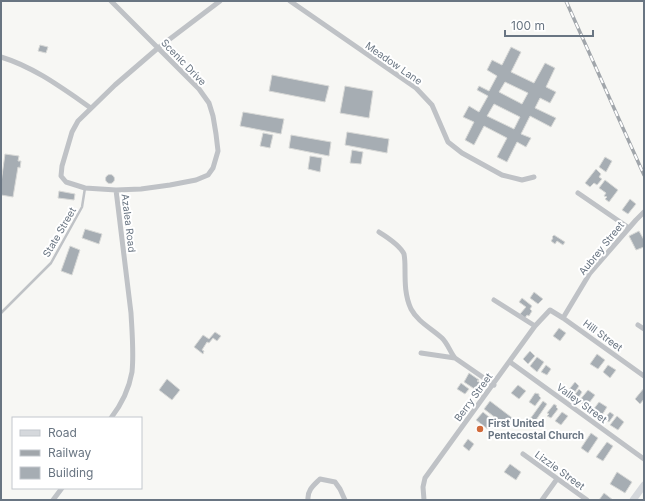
<svg xmlns="http://www.w3.org/2000/svg" width="645" height="501" font-family="Inter,sans-serif">
  <style>
    .building { fill: #a6adb3; stroke: #d8d9d7; fill-rule: evenodd }
    .lines { fill: none; stroke-linecap: round; stroke-linejoin: round }
    .service { stroke: #bfc2c6; stroke-width: 2.5 }
    .minor { stroke: #bfc2c6; stroke-width: 5 }
    .secondary { stroke: #d5d8dc; stroke-width: 7 }
    .rail-casing { stroke: #a1a6ab; stroke-width: 3.5 }
    .rail { stroke: #fff; stroke-width: 2; stroke-dasharray: 6; stroke-linecap: butt }
    .poi-dot { fill: #d16a3a; stroke: #fff; stroke-width: 1.5 }
    .labels { text-anchor: middle; dominant-baseline: central; stroke-width: 4; stroke-linejoin: round; paint-order: stroke }
    .street-label { font-size: 10px; fill: #697582; stroke: #fff }
    .poi-label { font-size: 10px; font-weight: bold; fill: #697582; stroke: #fff; text-anchor: start }
  </style>
  <rect width="100%" height="100%" fill="#f7f7f4"/>
  <path class="building" d="M40,45L48,47L46,53L38,51Z
    M511,47L521,52L511,72L534,83L545,63L555,68L546,87L556,92L550,103L540,98L535,108L556,118L551,127L530,116L521,134L531,138L526,147L517,142L507,162L497,157L507,138L484,126L474,145L465,140L474,122L463,117L469,106L479,112L488,96L477,90L479,86L489,91L497,76L487,70L492,60L502,65ZM505,82L528,93L522,104L499,92ZM494,104L520,117L514,129L487,116Z
    M272,75L329,86L325,102L269,91Z
    M345,86L373,91L369,118L340,113Z
    M243,112L284,119L281,134L240,126Z
    M347,132L389,139L387,153L345,145Z
    M263,133L273,135L270,148L260,146Z
    M291,135L331,142L329,156L289,148Z
    M352,150L363,152L361,164L350,163Z
    M5,154L19,156L18,161H21L20,168L18,167L13,197L1,195V183Z
    M310,156L322,158L320,172L308,169Z
    M605,157L612,161L606,172L599,167Z
    M596,169L601,174L599,177L602,179L597,185L594,183L590,187L585,183Z
    M105.5 179a4.5 4.5 0 1 1 9 0a4.5 4.5 0 1 1-9 0Z
    M605,180L618,190L609,202L605,199L607,197L604,196L606,193L599,188Z
    M59,191L75,194L74,200L58,198Z
    M630,199L636,204L628,214L622,210Z
    M85,229L102,234L99,244L82,238Z
    M639,231L644,240V247L636,250L629,236Z
    M554,235L565,242L563,245L557,241L555,244L551,241L553,238L552,237Z
    M70,246L80,250L72,275L61,271Z
    M534,292L543,299L538,304L530,298Z
    M522,298L532,306L530,309L532,311L529,316L527,315L525,318L520,314L526,307L519,302Z
    M559,328L566,333L560,341L553,336Z
    M215,332L221,336L217,341L213,338L209,343L207,342L202,350L204,351L203,354L194,347L203,335L209,339Z
    M530,351L535,356L528,364L523,359Z
    M597,354L605,360L598,369L590,364Z
    M537,357L544,362L537,372L530,366Z
    M546,365L551,369L547,375L541,372Z
    M608,365L616,370L610,378L603,372Z
    M469,373L479,380L477,381L481,383L478,387L479,388L476,390L464,382Z
    M167,379L180,390L172,400L159,390Z
    M575,382L579,386L572,396L567,392Z
    M461,383L469,389L465,394L457,389Z
    M518,385L526,391L519,399L511,393Z
    M644,388V399L640,404L635,399Z
    M579,389L582,392L577,400L573,397Z
    M588,390L595,395L586,407L579,401Z
    M535,393L539,394V396L541,398L535,406L529,402Z
    M490,401L515,420L509,428L484,409Z
    M543,401L547,404L536,420L538,422L534,427L532,425L530,427L529,426L528,428L525,426Z
    M599,402L607,407L602,415L593,410Z
    M554,404L557,406L556,407L558,409L551,418L547,416L549,414L547,413Z
    M483,412L495,422L489,430L476,420Z
    M562,412L568,416L561,425L555,421Z
    M610,412L614,415L609,422L604,419Z
    M617,416L624,422L618,430L610,425Z
    M591,433L598,438L588,453L581,448Z
    M468,439L474,444L469,451L463,446Z
    M607,442L613,446L603,461L596,457Z
    M510,464L521,472L516,480L504,472Z
    M617,472L632,482L625,493L610,484Z
    M604,493L613,500H599Z"/>
  <g class="lines">
    <path class="service" d="M1,313L51,263L82,207L85,188"/>
    <path class="minor" d="M111,1L199,89L209,103L213,116L216,134L218,151L213,168L208,175L196,180L170,185L141,189L116,190
      M290,1L416,88L432,105L448,142L462,153L502,175L522,180L534,177
      M1,57C34,67 62,88 91,108
      M578,193L629,228
      M379,232C387,237 400,245 404,254C405,259 405,265 405,269C405,283 405,296 411,309C418,322 431,328 442,338C448,344 450,352 455,358L494,385
      M494,300L535,326
      M563,318L590,273L636,220L644,212
      M638,325L644,329
      M421,353L455,358
      M510,362L644,459
      M111,418C121,405 129,389 132,372C134,353 132,332 131,313L116,190L85,188L66,182L61,176L62,166L72,132L78,121L115,85L158,48L220,1
      M523,454L587,500
      M53,500L62,488
      M308,500C307,490 314,485 320,479L335,482L340,489L345,500
      M424,500L423,487L425,478L535,326L550,310L563,318L644,376
      M542,500L557,479"/>
    <path class="secondary" d="M633,500L644,485"/>
    <g class="rail-casing">
      <path id="rail" d="M566,1L644,175"/>
    </g>
    <use href="#rail" class="rail"/>
  </g>
  <circle class="poi-dot" cx="480" cy="429" r="4"/>
  <g class="labels">
    <g class="street-label">
      <text transform="translate(184 62) rotate(46)">Scenic Drive</text>
      <text transform="translate(394 63) rotate(35)">Meadow Lane</text>
      <text transform="translate(129 223) rotate(83)">Azalea Road</text>
      <text transform="translate(59 232) rotate(-60)">State Street</text>
      <text transform="translate(601 248) rotate(-51)">Aubrey Street</text>
      <text transform="translate(603 335) rotate(36)">Hill Street</text>
      <text transform="translate(473 397) rotate(-54)">Berry Street</text>
      <text transform="translate(582 403) rotate(36)">Valley Street</text>
      <text transform="translate(560 470) rotate(36)">Lizzie Street</text>
    </g>
    <g class="poi-label">
      <text x="488" y="423">First United<tspan x="488" dy="12">Pentecostal Church</tspan></text>
    </g>
  </g>
  <rect width="645" height="501" fill="none" stroke="#697582" stroke-width="4"/>
  <rect x="12" y="417" width="130" height="72" fill="#ffffff" stroke="#c3c8cd"/>
  <rect x="20" y="430" width="20" height="6" fill="#d5d8dc" stroke="#c3c8cd"/>
  <text x="48" y="437" font-size="12" fill="#697582">Road</text>
  <rect x="20" y="450" width="20" height="6" fill="#a1a6ab" stroke="#c3c8cd"/>
  <text x="48" y="457" font-size="12" fill="#697582">Railway</text>
  <rect x="20" y="467" width="20" height="12" fill="#a6adb3" stroke="#c3c8cd"/>
  <text x="48" y="477" font-size="12" fill="#697582">Building</text>
  <path d="M505 30v6h88v-6" fill="none" stroke="#697582" stroke-width="2"/>
  <text x="511" y="30" font-size="12" fill="#697582" stroke="#ffffff" stroke-width="3" paint-order="stroke">100 m</text>
</svg>
